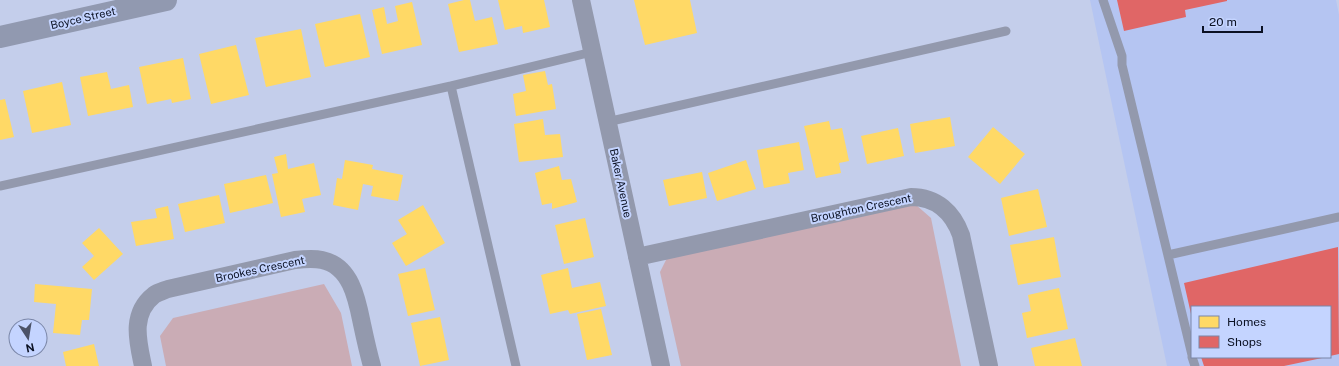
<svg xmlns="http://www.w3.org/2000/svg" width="1339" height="366" font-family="'Public Sans',sans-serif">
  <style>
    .built { fill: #b5c5f2; fill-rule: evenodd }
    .green { fill: #caacb5 }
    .homes { fill: #ffd966 }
    .shops { fill: #e06666 }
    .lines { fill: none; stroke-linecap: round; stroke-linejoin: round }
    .lane { stroke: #9399ad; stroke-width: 9 }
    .street { stroke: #9399ad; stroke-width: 18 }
    .secondary { stroke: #9199b0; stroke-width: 22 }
    .labels { text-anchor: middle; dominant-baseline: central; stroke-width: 4; stroke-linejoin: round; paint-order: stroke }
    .street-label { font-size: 11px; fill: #0b1123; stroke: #c4d4ff }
  </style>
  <rect width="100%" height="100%" fill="#c4ceeb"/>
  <path class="built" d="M1090,0H1336L1339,15V366H1167ZM1192,307H1330V357H1192Z"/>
  <path class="green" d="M907,197L931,218L961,366H681L660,272L671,250Z
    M324,284L341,313L352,366H166L160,336L173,318Z"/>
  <path class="homes" d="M464,0H470L475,21L492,17L498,44L459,52L448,4Z
    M498,0H544L550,27L523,33L522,26L505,30Z
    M634,0H690L697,33L645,45Z
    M412,2L422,45L382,54L372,10L384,7L387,24L398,21L395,6Z
    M360,14L370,57L325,67L315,24Z
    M301,29L311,77L266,87L255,38Z
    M236,45L249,95L211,104L199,54Z
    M183,58L191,99L172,103L171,99L147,104L139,67Z
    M545,71L548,85L552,84L556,109L516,116L513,94L526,91L523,75Z
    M107,72L111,89L129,85L133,107L88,116L80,77Z
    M62,82L71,125L32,133L23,91Z
    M5,99L14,137L0,140V100Z
    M950,117L955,146L915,153L910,124Z
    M543,119L545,135L560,134L563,157L519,162L514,124Z
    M829,121L831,130L842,128L849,161L839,163L841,173L816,178L804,126Z
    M993,127L1025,154L1000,184L968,157Z
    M898,128L904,156L867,164L861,136Z
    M799,142L804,170L788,173L790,183L764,188L757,150Z
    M286,154L288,169L314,163L321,195L302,199L305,212L281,217L272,174L278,173L274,157Z
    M345,160L373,165L372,169L403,175L398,201L371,196L373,186L363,184L358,210L333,205L337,178L342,179Z
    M746,160L756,189L717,201L708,173Z
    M559,166L562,180L571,179L577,202L552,209V203L542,205L535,173Z
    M702,172L707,198L669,206L663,180Z
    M266,175L273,203L230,213L224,184Z
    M1038,189L1047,227L1009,236L1001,198Z
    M219,195L225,223L185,232L178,204Z
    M423,205L445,243L406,266L392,243L407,234L398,220Z
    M168,206L174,239L136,246L131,222L157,218L155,209Z
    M585,218L594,257L564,264L555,225Z
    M99,228L123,254L94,280L82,267L94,256L82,243Z
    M1054,237L1061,277L1018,285L1010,245Z
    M425,268L435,310L408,316L398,274Z
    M568,268L572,288L600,282L606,306L570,314L568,310L550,314L541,275Z
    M35,284L92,289L89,320H82L80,335L53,333L56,304L34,302Z
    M1059,288L1068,329L1027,338L1022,313L1031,311L1028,295Z
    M601,309L612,355L587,360L577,314Z
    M440,317L449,360L420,366L411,323Z
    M1075,338L1082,366H1035L1031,348Z
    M94,344L99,366H66L63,352Z"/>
  <path class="shops" d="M1117,0H1227V1L1185,10L1186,17L1124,31Z
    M1338,247L1339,354L1330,356V307H1192L1191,314L1184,283Z
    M1201,357H1322V358L1284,366H1204Z"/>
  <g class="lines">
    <path class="lane" d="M1103,0L1122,56V65L1192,355
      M451,86L516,366
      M607,122L1006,31
      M0,186L451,86L592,52
      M1168,255L1339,217
      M1192,357L1195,366"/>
    <path class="street" d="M581,0L661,366
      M637,257L911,197C937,197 953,213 961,235L989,366
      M143,366C138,342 130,314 154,295C158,292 163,291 168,289L295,260C304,259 313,258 322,260C351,266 357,299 362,324C365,338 368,352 372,366"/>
    <path class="secondary" d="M0,37L166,0"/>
  </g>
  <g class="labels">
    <g class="street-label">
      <text transform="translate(83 18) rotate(-13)">Boyce Street</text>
      <text transform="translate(621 183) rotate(78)">Baker Avenue</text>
      <text transform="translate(861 208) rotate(-12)">Broughton Crescent</text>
      <text transform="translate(260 269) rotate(-12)">Brookes Crescent</text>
    </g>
  </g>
  <rect x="1191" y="306" width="140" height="52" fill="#c4d4ff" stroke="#7a86a7"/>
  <rect x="1199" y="316" width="20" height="12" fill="#ffd966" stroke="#7a86a7"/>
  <text x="1227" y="326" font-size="12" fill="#0b1123">Homes</text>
  <rect x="1199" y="336" width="20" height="12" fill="#e06666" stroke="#7a86a7"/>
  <text x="1227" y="346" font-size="12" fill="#0b1123">Shops</text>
  <g transform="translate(28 338) rotate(168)"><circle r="19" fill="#c4d4ff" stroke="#7a86a7"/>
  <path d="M0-3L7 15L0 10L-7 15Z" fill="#4c5369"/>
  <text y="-6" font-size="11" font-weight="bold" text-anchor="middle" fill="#0b1123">N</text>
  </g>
  <path d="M1203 26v6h59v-6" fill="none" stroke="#0b1123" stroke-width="2"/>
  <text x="1209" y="26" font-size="12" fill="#0b1123" stroke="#c4d4ff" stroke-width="3" paint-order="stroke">20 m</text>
</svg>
